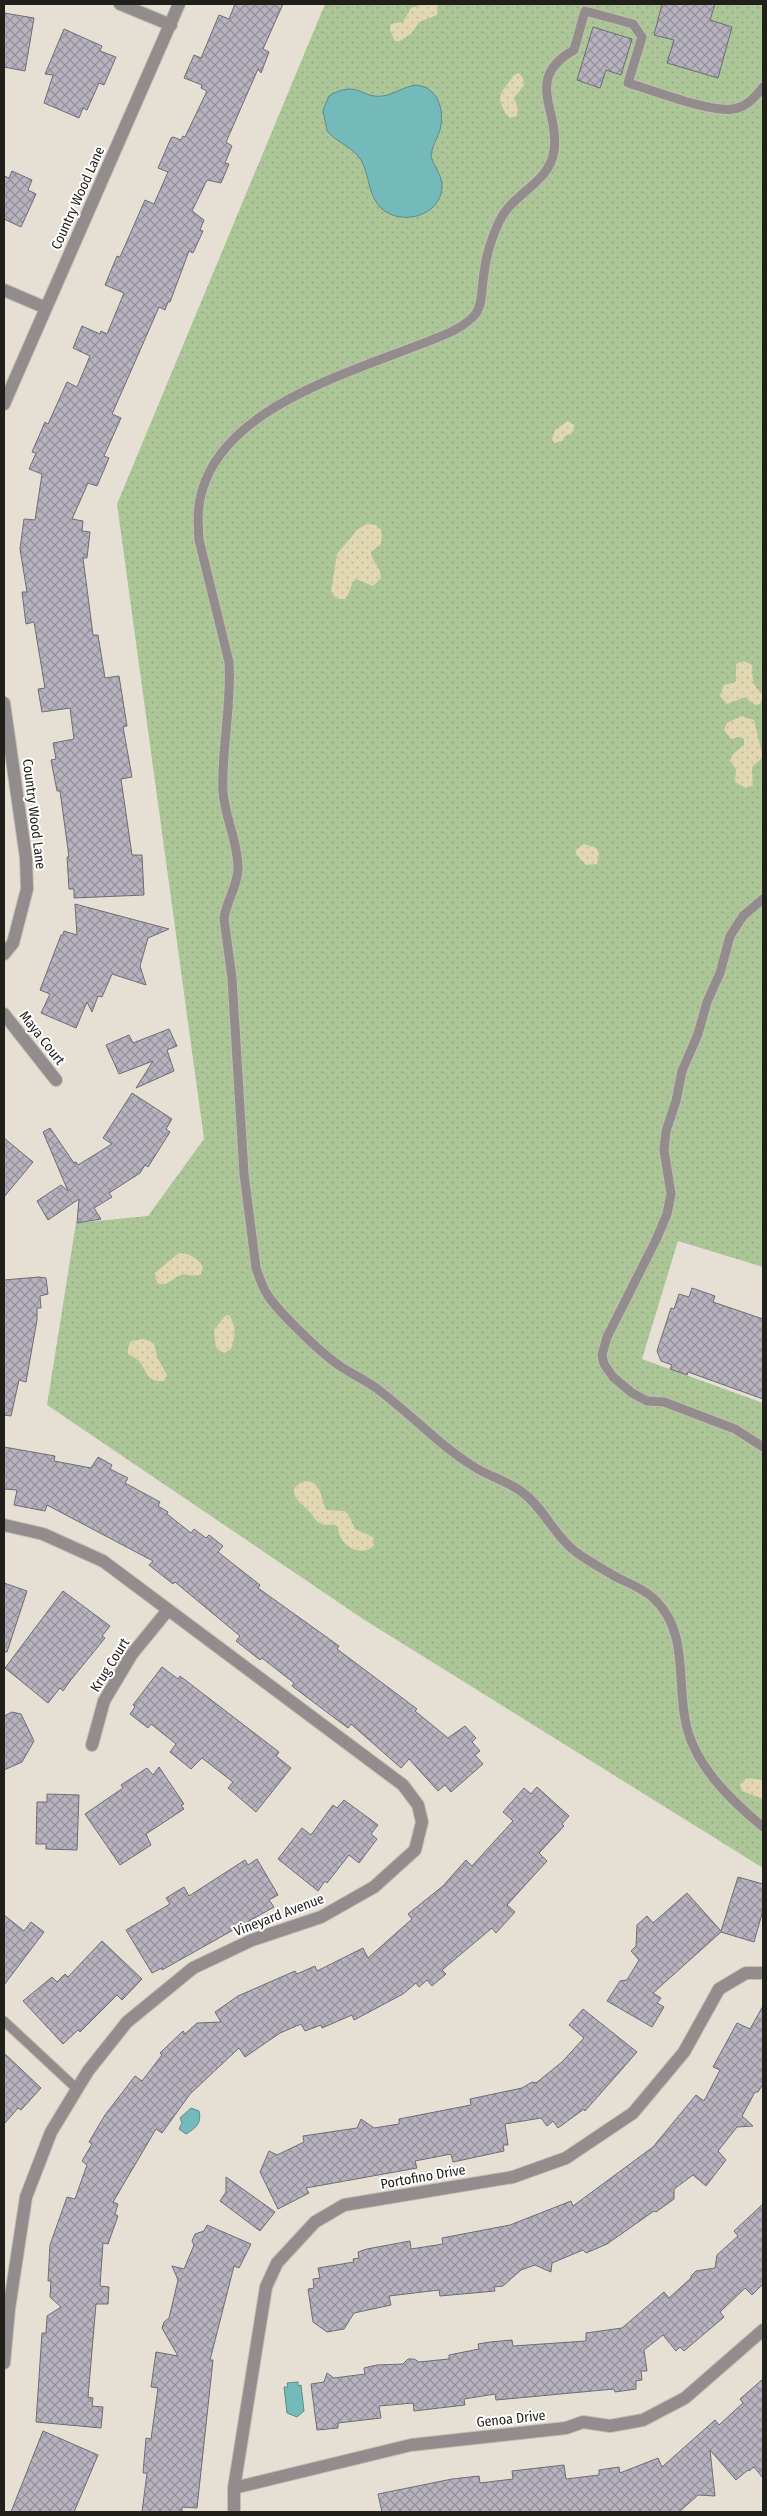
<svg xmlns="http://www.w3.org/2000/svg" width="767" height="2516" font-family="'Fira Sans Condensed',sans-serif">
  <style>
    .green { fill: url(#green-dots) }
    .sand { fill: url(#sand-dots) }
    .water { fill: #75baba; stroke: #5c8c8a }
    .building { fill: url(#building-cross-hatch); stroke: #6f6c77 }
    .lines { fill: none; stroke-linecap: round; stroke-linejoin: round }
    .service-casing { stroke: #c3bdb3; stroke-width: 11 }
    .minor-casing { stroke: #c3bdb3; stroke-width: 14 }
    .service { stroke: #928c8d; stroke-width: 9 }
    .minor { stroke: #928c8d; stroke-width: 12 }
    .labels { text-anchor: middle; dominant-baseline: central; stroke-width: 4; stroke-linejoin: round; paint-order: stroke }
    .street-label { font-size: 14px; fill: #211f1a; stroke: #fff }
  </style>
  <defs>
    <pattern id="green-dots" width="8" height="8" patternUnits="userSpaceOnUse" patternTransform="scale(1.25)"><rect width="8" height="8" fill="#acc698"/><path d="M2 2h.1M6 6h.1" fill="none" stroke="#94aa82" stroke-width="1.8" stroke-linecap="round"/></pattern>
    <pattern id="sand-dots" width="8" height="8" patternUnits="userSpaceOnUse" patternTransform="scale(1.25)"><rect width="8" height="8" fill="#e1d7b2"/><path d="M2 2h.1M6 6h.1" fill="none" stroke="#c1b898" stroke-width="1.8" stroke-linecap="round"/></pattern>
    <pattern id="building-cross-hatch" width="8" height="8" patternUnits="userSpaceOnUse" patternTransform="scale(1.25)"><rect width="8" height="8" fill="#b6b2be"/><path d="M0 0l8 8M0 8l8-8" fill="none" stroke="#94909a"/></pattern>
  </defs>
  <rect width="100%" height="100%" fill="#e6e0d4"/>
  <path class="green" d="M325,4H763V1267L678,1241L642,1359L763,1403V1868L363,1619L47,1405L76,1223L148,1216L204,1139L117,504Z"/>
  <path class="sand" d="M425,4H438L437,15L419,22L411,34L400,41H395L390,30L391,24L403,22L411,8Z
    M519,73L523,78L524,85L514,98L518,108L517,116L510,118L505,113L500,101L501,93L514,75Z
    M568,421L574,425L573,433L566,435L562,441L554,443L552,439L555,430Z
    M367,524L376,525L382,531L381,544L371,552C372,563 381,566 381,578L373,586L356,579C350,583 351,593 345,599H337L331,592L337,554L358,529Z
    M744,661L752,665L753,683L763,696L760,704L755,705L745,697L727,704L720,696L724,685L736,682V664Z
    M741,716L754,720L762,754L761,759L752,767L753,785L746,788L735,782L736,769L730,761L733,754L744,745V739L740,737L731,739L724,730L727,723Z
    M584,844L596,848L599,853L597,864L586,865L576,854V850Z
    M179,1253C189,1253 198,1258 203,1267L201,1274C194,1278 188,1273 181,1275C172,1278 168,1287 157,1283L155,1273Z
    M229,1315C237,1325 235,1338 231,1349L224,1353L216,1348L214,1330L225,1316Z
    M144,1339L154,1343L157,1357L167,1375L164,1381C145,1382 148,1372 139,1361C136,1358 132,1356 128,1354V1347L131,1341Z
    M305,1481L313,1482L319,1489L326,1510L344,1511L348,1514L355,1529L373,1537L374,1546C364,1555 349,1550 342,1540C339,1535 339,1529 336,1525C330,1524 324,1526 320,1523C314,1520 313,1515 309,1511C300,1502 282,1490 305,1481Z
    M747,1778L763,1780V1799L742,1791L740,1784Z"/>
  <path class="water" d="M415,85C438,86 445,110 440,130C437,139 432,146 431,156C434,167 443,176 442,188C440,216 402,226 382,209C368,197 370,176 361,160C352,146 337,143 327,131L323,110L329,96C357,79 362,99 382,96C393,95 403,87 415,85Z
    M191,2108L199,2111C202,2123 196,2128 186,2134L179,2129L182,2123L180,2118Z
    M298,2382V2386L301,2385L304,2411L297,2417L287,2413L284,2387H288L287,2383Z"/>
  <path class="building" d="M235,4H283L263,49L269,52L261,73L258,69L226,142L232,146L225,163L229,164L221,183L207,180L192,211L204,220L200,230L203,231L193,253L189,251L170,302H168L165,310L159,307L112,414L121,418L104,456L109,458L97,486L88,483L72,519L83,521L82,531L90,532L87,558H83L93,635H98L105,678L119,676L127,726L123,727L132,777L121,779L132,855H142L144,895L74,898V889H69L67,857H69L60,791H57L51,760L56,759L53,743L74,739L70,708L42,712L38,689L45,688L34,622L26,624L22,592H27L20,549L24,519L35,520L42,474L29,469L36,453L32,452L45,422L48,424L67,382L77,387L90,356L73,348L82,326L100,334L101,331L107,334L124,293L105,285L117,256L120,257L145,200L154,204L168,172L158,168L171,138L173,137L181,140L183,136L185,137L207,91L201,88L202,85L184,78L194,55L201,58L219,15L229,19Z
    M662,4H715L710,20L732,27L718,78L667,63L674,40L654,35Z
    M4,13L34,18L25,71L4,67Z
    M593,27L632,39L621,75L606,70L600,88L577,80Z
    M64,29L102,46L100,51L116,57L104,85L99,83L87,110L83,108L79,118L44,103L53,75L45,74Z
    M12,171L32,180L28,190L36,194L21,227L4,219V176L9,178Z
    M75,904L169,929L148,938L140,966L146,985L112,974L102,997L98,996L92,1012L87,1002L76,1028L41,1013L50,994L40,990L61,935H63L64,931L77,935Z
    M169,1029L177,1046L167,1050L174,1071L136,1088L153,1061L119,1074L106,1045L129,1035L133,1043Z
    M132,1093L172,1119L166,1129L170,1132L148,1167L145,1165L140,1173L109,1193L112,1197L94,1208L101,1219L77,1223L79,1199L48,1220L37,1201L61,1185L68,1191L43,1132L50,1128L74,1163L76,1162L78,1165L112,1144L103,1138Z
    M4,1138L33,1162L4,1197Z
    M39,1277L46,1278L48,1294L40,1296L41,1308H37V1320L26,1382L19,1380L11,1416L4,1415V1280Z
    M692,1288L715,1296L713,1302L763,1319V1399L688,1372L687,1375L670,1369L672,1365L661,1361L657,1351L671,1308L674,1309L679,1294L689,1297Z
    M4,1447L55,1456L54,1461L91,1468L98,1457L112,1465L110,1469L128,1478L125,1483L160,1502L158,1506L168,1512L167,1514L191,1533L194,1529L206,1538L209,1535L223,1546L218,1552L260,1585L258,1588L339,1646L337,1649L417,1709L415,1711L448,1738L465,1726L476,1738L472,1742L480,1751L475,1755L483,1764L451,1792L445,1785L438,1791L409,1759L401,1768L351,1724L348,1728L292,1686L294,1683L262,1658L260,1660L236,1641L240,1636L175,1582L173,1584L149,1565L153,1561L47,1505L45,1511L14,1505L17,1490L4,1489Z
    M4,1583L27,1591L7,1652H4Z
    M63,1591L110,1626L102,1636L105,1638L70,1681L63,1691L60,1688L48,1703L5,1668Z
    M162,1667L178,1679L180,1676L279,1752L276,1756L291,1768L256,1812L228,1788L233,1782L202,1758L191,1769L170,1752L176,1744L151,1724L148,1728L130,1714L135,1707L133,1705Z
    M12,1712L21,1714L34,1741L22,1762L4,1770V1716Z
    M159,1767L184,1804L181,1805L184,1809L146,1834L151,1845L120,1865L85,1814L123,1788L121,1785L147,1768L153,1775Z
    M537,1787L569,1816L562,1824L564,1826L539,1853L547,1861L507,1905L515,1912L496,1933L492,1928L442,1970L446,1974L432,1986L427,1980L419,1987L416,1983L403,1994L354,2020L352,2015L322,2028L321,2025L305,2031L301,2024L280,2033L245,2057L239,2048L190,2094L162,2133L156,2129L113,2202L118,2204L115,2214L118,2216L108,2244L103,2243L100,2286L109,2287L108,2304H96L88,2397L93,2398L92,2406L103,2407L101,2428L36,2422L42,2333H46L47,2316L61,2307L50,2297L51,2281H48L50,2245L67,2197L75,2199L87,2165L82,2161L92,2144L89,2142L105,2115L135,2076L142,2081L162,2055L160,2053L183,2031L185,2034L197,2023L221,2022L215,2012L238,1996L295,1971L297,1974L315,1966L317,1971L363,1948L368,1958L412,1919L408,1914L443,1886L466,1860L472,1866L513,1821L503,1812L524,1788L531,1794Z
    M47,1794L79,1795L77,1850L46,1849V1844H36L37,1802H47Z
    M344,1800L378,1825L371,1834L377,1839L359,1863L349,1855L327,1883L325,1881L318,1891L278,1859L302,1828L311,1835L333,1805L337,1808Z
    M257,1859L278,1895L269,1900L274,1907L162,1970V1968L152,1973L126,1930L170,1904L166,1898L184,1887L189,1896L245,1860L248,1865Z
    M738,1877L763,1884V1910L754,1942L721,1932L653,1993L661,1998L657,2003L664,2007L652,2027L607,2001L620,1981L627,1980L639,1960L631,1951L636,1946L637,1925L647,1916L653,1923L687,1893L721,1931Z
    M4,1915L24,1931L31,1922L44,1932L4,1985Z
    M102,1941L142,1979L122,2000L117,1995L80,2032L78,2030L63,2044L23,2001L52,1977L57,1982L65,1974L68,1977Z
    M763,2006V2084L758,2092H755L742,2116L753,2126L737,2127L718,2151L726,2160L706,2186L693,2175L674,2189V2199L656,2212L654,2211L607,2244L586,2253L583,2250L552,2263L551,2272L535,2265L521,2270L503,2286L494,2287L495,2291L440,2296L439,2290L389,2296L391,2305L354,2313L344,2329L327,2332L313,2322L308,2289L314,2288L313,2279L320,2278L318,2268L354,2262L353,2259L359,2258L358,2252L367,2249L410,2241L411,2249L443,2244L442,2238L510,2225L571,2201L573,2206L653,2147L696,2095L704,2101L720,2070L713,2067L737,2023L750,2029Z
    M583,2009L637,2052L585,2111L584,2109L558,2128L553,2121L547,2126L541,2118L505,2124L508,2145H503L504,2151L453,2162L451,2154L415,2161L417,2168L306,2188L309,2193L278,2209L260,2172L269,2151L277,2155L304,2142L303,2136L357,2128L361,2119L374,2128L399,2124V2119L471,2105L470,2099L522,2088L532,2082L536,2083L562,2062L584,2038L569,2025Z
    M4,2053L41,2088L21,2110L18,2108L4,2124Z
    M226,2177L275,2212L260,2231L220,2201L226,2192Z
    M763,2204V2284L752,2295L745,2288L720,2312L724,2317L684,2351L680,2347L676,2351L663,2335L644,2350L647,2371H641L642,2380L636,2381V2389L615,2392L614,2389L496,2400L495,2394L464,2399L465,2405L414,2411L413,2403L379,2406L381,2418L338,2423V2428L317,2430L311,2384L324,2382L327,2373L334,2378L365,2374L364,2368L377,2365L403,2364L408,2359H414L419,2362L449,2359V2355L479,2349L478,2344L490,2342L512,2340L513,2346L586,2341V2333L622,2328L664,2292L669,2298L691,2278V2276L696,2271L715,2268L717,2255L738,2236L734,2231Z
    M207,2225L251,2244L239,2268L234,2266L210,2360H213L197,2508L182,2507V2512H142L147,2473H143L146,2438L151,2439L158,2388L151,2387L156,2352L178,2356L162,2328L164,2322L169,2318L178,2280L172,2266L184,2269L194,2245L192,2241L195,2234L204,2231Z
    M763,2379V2478L754,2467L749,2471L748,2470L736,2480L710,2450L715,2496L698,2495L679,2512H382L378,2494L452,2479L479,2476L480,2483L513,2479L512,2471L564,2465L566,2479L599,2475V2470L619,2467L620,2473L658,2458L662,2467L715,2420L719,2425L743,2403L740,2399Z
    M43,2431L98,2455L74,2512H11Z"/>
  <g class="lines">
    <g class="service-casing">
      <path id="service" d="M763,87C755,97 747,107 733,109C710,113 653,90 628,83L642,37L633,24L585,11L574,50C523,79 560,109 554,151C549,184 512,193 499,222C492,237 486,256 484,273C479,306 486,313 453,331C376,366 228,398 202,491C197,507 198,523 199,540L229,662C232,706 221,749 223,792C225,818 238,842 238,868C238,886 226,901 224,919L232,978L244,1174L256,1268C259,1277 262,1286 267,1294C278,1312 322,1354 340,1366C353,1375 368,1381 380,1391C413,1416 441,1447 476,1468C491,1477 507,1481 522,1492C544,1508 554,1536 577,1553C590,1562 604,1570 618,1578C630,1584 642,1588 652,1597C691,1631 675,1684 687,1728C697,1768 732,1801 763,1827
        M763,899L743,916L730,936L720,973L707,1002L698,1034L682,1071L676,1101L666,1131L664,1150L671,1194L667,1214L656,1240L607,1337L602,1355L604,1364L613,1377L632,1393L647,1401L664,1402L735,1429L763,1447
        M4,2021L77,2089"/>
    </g>
    <g class="minor-casing">
      <path id="minor" d="M120,4L171,25
        M4,290L46,308
        M4,404L179,4
        M4,703L26,858L27,889L13,943L4,954
        M4,1014L56,1080
        M4,1525L43,1534L103,1561L403,1785L418,1805L422,1822L415,1850L374,1887L321,1917L252,1940L193,1968L127,2022L88,2071L51,2132L26,2197L9,2309L4,2363
        M92,1745L104,1701L132,1654L168,1610
        M234,2488L411,2445L566,2428L583,2422L610,2426L643,2420L685,2398L763,2330
        M234,2512V2488L266,2287L277,2263L315,2222L344,2205L513,2177L566,2158L633,2113L684,2052L719,1989L746,1973H763"/>
    </g>
    <use href="#service" class="service"/>
    <use href="#minor" class="minor"/>
  </g>
  <g class="labels">
    <g class="street-label">
      <text transform="translate(78 198) rotate(-66)">Country Wood Lane</text>
      <text transform="translate(34 814) rotate(83)">Country Wood Lane</text>
      <text transform="translate(42 1038) rotate(52)">Maya Court</text>
      <text transform="translate(110 1665) rotate(-58)">Krug Court</text>
      <text transform="translate(279 1915) rotate(-21)">Vineyard Avenue</text>
      <text transform="translate(423 2177) rotate(-10)">Portofino Drive</text>
      <text transform="translate(511 2419) rotate(-6)">Genoa Drive</text>
    </g>
  </g>
  <rect width="767" height="2516" fill="none" stroke="#211f1a" stroke-width="10"/>
</svg>
